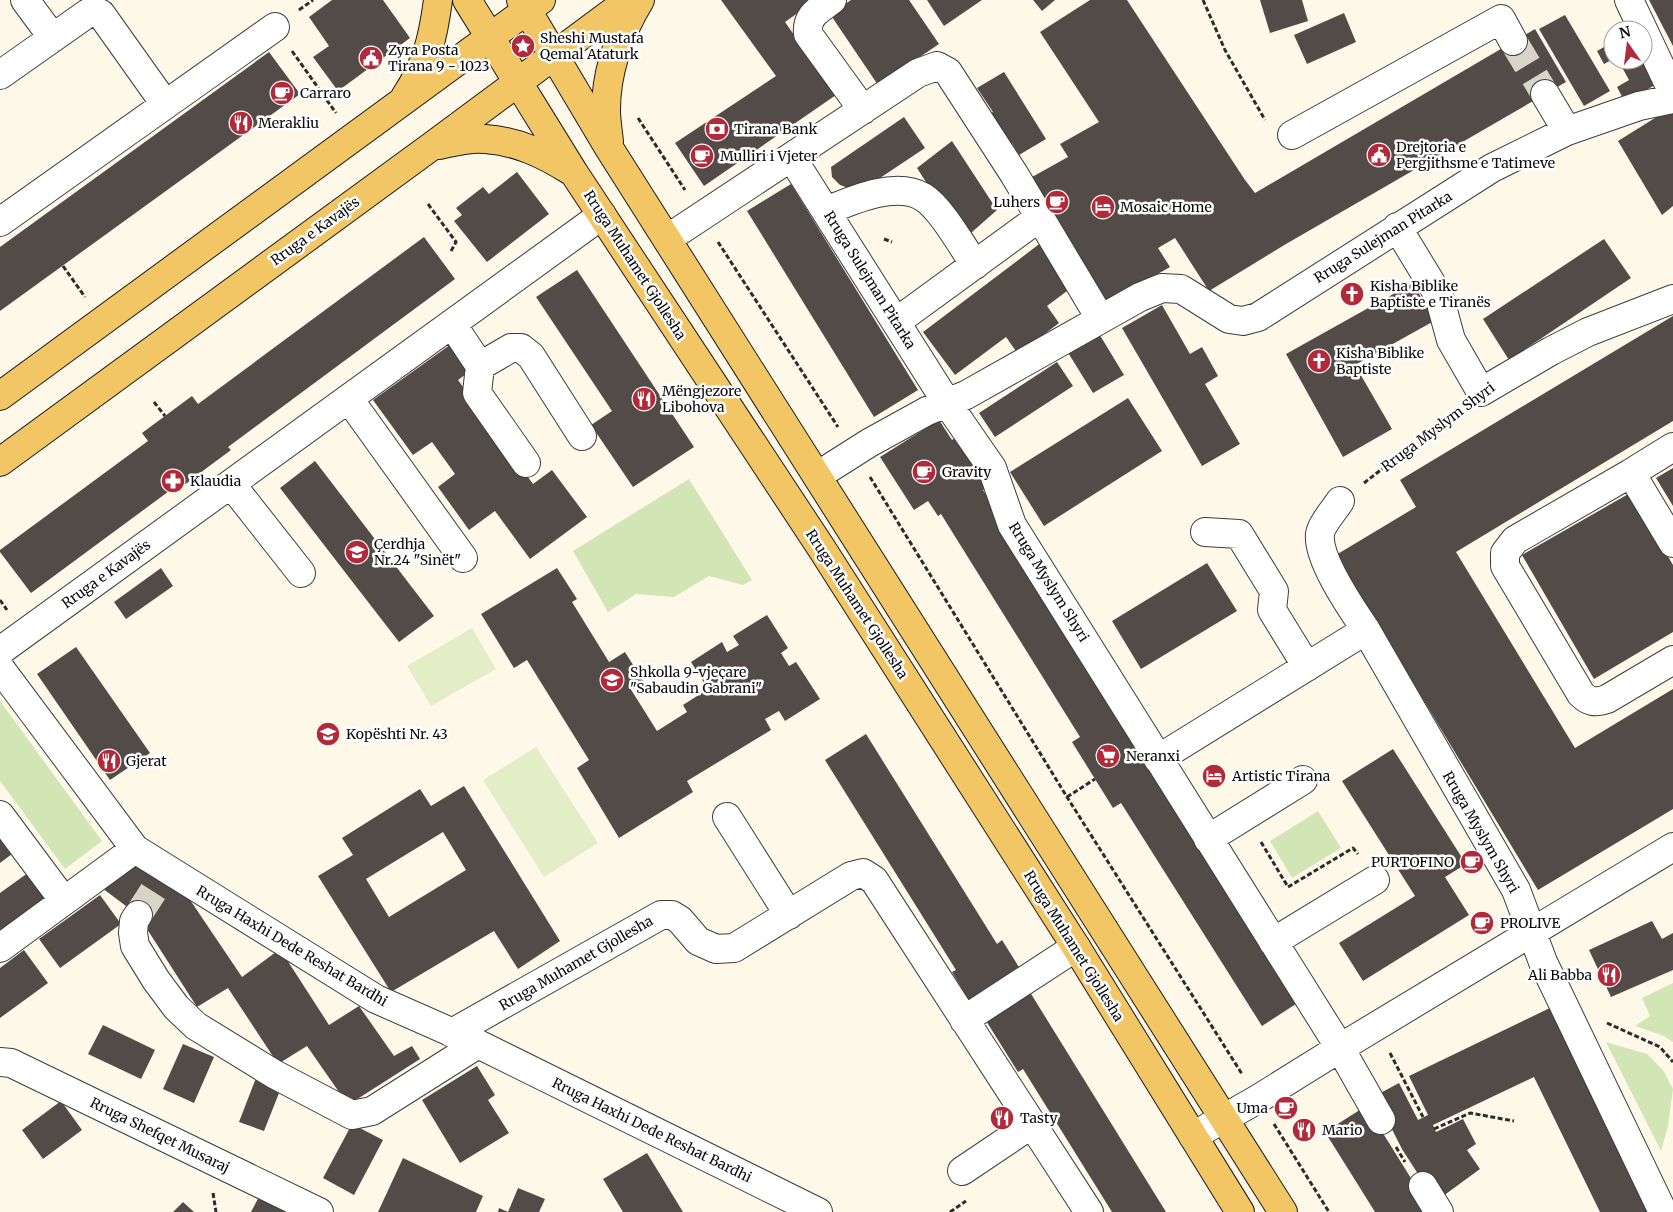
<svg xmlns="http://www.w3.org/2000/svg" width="1673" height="1212" font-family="Merriweather,serif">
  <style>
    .green { fill: #d2e6b5 }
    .pitch { fill: #e3edc6 }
    .building { fill: #524b47; fill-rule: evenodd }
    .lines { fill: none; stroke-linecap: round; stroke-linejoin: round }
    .minor-tunnel { stroke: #d9d4c8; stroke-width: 28; stroke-dasharray: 28 14; stroke-linecap: butt }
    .minor-casing { stroke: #3d3d3d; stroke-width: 30 }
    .major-casing { stroke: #1b1b1b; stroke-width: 30 }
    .path { stroke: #2c2c2c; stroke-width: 3; stroke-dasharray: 5 2.5; stroke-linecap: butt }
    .minor { stroke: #fff; stroke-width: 28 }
    .major { stroke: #f2c565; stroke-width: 28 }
    .labels { text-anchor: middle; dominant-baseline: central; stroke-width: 5; stroke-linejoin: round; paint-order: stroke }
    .poi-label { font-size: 14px; fill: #0a0a0a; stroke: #fff; text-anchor: start }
    .street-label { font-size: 14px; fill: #0a0a0a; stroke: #fff }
  </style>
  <rect width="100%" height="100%" fill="#fef8e9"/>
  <path class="green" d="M689,479L752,580L743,585L709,576L674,597L636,594L608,612L573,551Z
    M0,701L102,841L65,869L0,781Z
    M1318,811L1341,848L1292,878L1270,841Z
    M1673,983V1042L1664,1036L1635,1026L1650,1016L1642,998Z
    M1606,1042L1647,1054L1663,1070L1673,1089L1668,1126L1661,1151Z"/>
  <path class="pitch" d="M472,628L496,669L431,706L407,666Z
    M536,747L598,843L544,877L483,780Z"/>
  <path class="building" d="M332,0H383L410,38L338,91L313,57L329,46L309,17Z
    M721,0H816L785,22L836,95L704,186L675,143L776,76Z
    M851,0H909L939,44L878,85L830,14Z
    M927,0H982L944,26Z
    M1033,0H1055L1042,11Z
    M1090,0H1127L1245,180L1255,193L1535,29L1566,82L1286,244L1209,291L1175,238L1158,248L1170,267L1105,304L1032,177L1068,157L1060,144L1099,122L1040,32Z
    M1260,0H1302L1308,21L1270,33Z
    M1649,0H1673V46Z
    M1344,13L1356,42L1307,64L1294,35Z
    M1565,15L1610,91L1584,106L1539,29Z
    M1613,42V59L1604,64L1597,51Z
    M269,52L300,94L0,311V247Z
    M1618,60H1643L1662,81L1625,102L1617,87L1629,80Z
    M1004,72L1046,139L1019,155L1012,143L1006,147L986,116L993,112L977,88Z
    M1671,108L1673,112V206L1662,215L1618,141Z
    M904,117L925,148L859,192L840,185L832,177L831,167Z
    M952,141L997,210L963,240L917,168Z
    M517,172L549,214L487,262L454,221L462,215L456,208L483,187L489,194Z
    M791,184L918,390L874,417L747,211Z
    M424,237L455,279L228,447L231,450L204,470L183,486L180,483L31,593L0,552V550L148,441L142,433L192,396L198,404Z
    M1604,239L1631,278L1509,360L1483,319Z
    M1042,242L1075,285L1047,306L1059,323L1018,354L1006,337L955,375L923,332Z
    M577,270L694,447L633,487L591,425L612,411L536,297Z
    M1413,283L1434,321L1355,365L1392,429L1343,457L1286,354Z
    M1162,305L1190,354L1202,347L1218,376L1205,384L1240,444L1202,466L1122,328Z
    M1673,316V421L1456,552L1575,748L1673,689V809L1538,890L1336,555L1416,507L1400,480Z
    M1098,332L1124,375L1093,393L1067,351Z
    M454,342L473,369L458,380L533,484L552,470L587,517L530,559L495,511L469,530L438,487L455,474L432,442L413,455L373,400Z
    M1057,362L1073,386L995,437L979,413Z
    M1128,398L1162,451L1044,526L1010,472Z
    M939,420L952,440L958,436L989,486L983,490L1302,1000L1262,1026L1121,803L1113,808L1072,742L1080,737L941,514L938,516L928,501L914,510L880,457Z
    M315,461L434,616L399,642L280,488Z
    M1673,468V506L1656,478Z
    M1630,493L1673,565V632L1594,679L1522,555Z
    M1207,563L1237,611L1141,669L1112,621Z
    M161,568L173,586L126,619L114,602Z
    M557,568L577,599L572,602L609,662L625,652L643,681L630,688L657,731L687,712L683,705L708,689L691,662L722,642L727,652L739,645L733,636L767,615L788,648L781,653L789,666L796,662L820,699L785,721L779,711L765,719L771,730L687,781L693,792L619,838L577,768L589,760L527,660L514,668L481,614Z
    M76,647L150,753L110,780L37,674Z
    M866,734L997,944L1002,940L1022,972L971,1004L952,972L956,970L825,760Z
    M1393,749L1466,864L1445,877L1469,915L1363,981L1339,943L1415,896L1342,781Z
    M464,786L560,941L518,969L494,931L391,992L318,876L353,855L342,838L420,789L431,806ZM443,832L466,870L389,917L366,879Z
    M0,830L16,851L0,863Z
    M132,862L182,888L242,977L280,949L329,1025L359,1006L394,1056L412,1046L420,1059L348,1105L307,1046L278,1064L228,988L197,1007L138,915L98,885Z
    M32,870L50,896L0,933V893Z
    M100,895L121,924L60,968L39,939Z
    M1652,921L1662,939L1673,933V970L1611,997L1589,950Z
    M24,950L48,983L0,1018V968Z
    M1028,989L1166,1212H1112L1023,1069L1018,1072L983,1016Z
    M1554,1006L1654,1212H1600L1534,1077L1433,1125L1436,1132L1463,1119L1476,1144L1467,1150L1480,1169L1439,1199L1424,1172L1418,1174L1402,1149L1375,1096L1399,1083L1418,1120L1428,1115L1409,1076Z
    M103,1025L155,1050L141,1079L88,1054Z
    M183,1044L214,1057L194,1103L163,1089Z
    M477,1066L495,1095L488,1100L509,1133L460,1163L422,1100Z
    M256,1078L281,1088L264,1131L239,1122Z
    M61,1101L82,1130L43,1159L22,1130Z
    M1366,1106L1432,1212H1375L1325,1132Z
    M352,1124L383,1140L354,1195L323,1178Z
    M647,1153L683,1212H623L603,1179Z
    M403,1158L483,1196L476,1212H378Z
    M518,1188L545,1199L539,1212H498L499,1208L508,1212Z
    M261,1193L297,1212H251Z
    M183,1202L194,1212H173Z"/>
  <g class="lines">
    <path class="minor-tunnel" d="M1513,41L1545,94
      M138,915L160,881"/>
    <g class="minor-casing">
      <path id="minor" d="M25,0L53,38
        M832,0C819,10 806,15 808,34L863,110
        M1629,0L1673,93
        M0,75L88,13L95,11L101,14L165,104
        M1545,94L1567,131
        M1292,135L1501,19L1513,41
        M792,158L947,403L992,468L1012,525L1340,1048L1381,1120
        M826,211C853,200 895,181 923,197C941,208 962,246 975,265
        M0,222L275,27
        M1397,227L1439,296L1451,340L1481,392L1551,351L1588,332L1673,299
        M667,239L918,73L937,66L948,72L1014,174L1100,318
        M896,322L1040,217
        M452,324L480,366L477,393L526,463
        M480,366L511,348H521L531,356L582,436
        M349,399L463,558
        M1631,473L1673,447
        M817,476L869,443L927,411L966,395L1140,297L1162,288L1181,289L1229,319L1243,321L1258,317L1492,168L1567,131L1639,106L1673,99
        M231,484L301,573
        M1340,501C1335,509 1321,525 1320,534C1317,559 1352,609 1366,630L1516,890L1543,962L1663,1212
        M1205,532L1239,534L1274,591L1272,610L1307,667
        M1673,543L1631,473L1515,540L1505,553V566L1581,694C1589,702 1595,703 1607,699L1673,660
        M0,651L602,215
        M0,668L135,849L376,999L478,1044L818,1212
        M1158,759L1366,630
        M0,815L64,901
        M727,817L789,915
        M1208,839L1303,780
        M138,915L134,921L133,933L135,946L156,980L176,1007L196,1026L274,1074L352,1115L372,1111L478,1044
        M1273,942L1375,880
        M0,948L135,849
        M964,1020L1076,947
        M452,1033L661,915H672L680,920L698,941L716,949L734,948L851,876L863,873L874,880L1089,1212
        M0,1062L11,1063L319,1212
        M1193,1136L1258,1099L1340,1048L1673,847
        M962,1171L1032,1124
        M1423,1186L1439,1212"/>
    </g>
    <g class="major-casing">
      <path id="major" d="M467,0L574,173L822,549L1076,947L1240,1212
        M521,0L609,148L1283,1212
        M405,97C427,64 433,38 438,0
        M609,142C608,131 606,121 606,110C606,71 620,33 640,0
        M439,145C454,142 469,137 485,139C517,141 544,154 571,171
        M0,396L541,0
        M0,462L432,146L629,0"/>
    </g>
    <path class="path" d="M1203,0L1225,50L1265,120
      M299,10L313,0
      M292,51L336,113
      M638,118L685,190
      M428,204L456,242L450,253
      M884,239L892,242
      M718,242L838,427
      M63,266L85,297
      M154,402L165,416
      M870,477L1067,797L1242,1074
      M1364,483L1458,410
      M0,600L7,610
      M1067,797L1095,779
      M1261,842L1288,887L1353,848L1358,854
      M1607,1023L1660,1047L1673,1062
      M1390,1053L1423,1117
      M1274,1124L1329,1212
      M1434,1129L1470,1113L1514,1121
      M1396,1147L1405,1162
      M213,1193L216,1212
      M950,1212L966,1201"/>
    <use href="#minor" class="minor"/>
    <use href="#major" class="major"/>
  </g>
  <defs>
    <g id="sight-disc" transform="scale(1.25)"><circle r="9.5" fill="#b22a3a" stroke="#fff"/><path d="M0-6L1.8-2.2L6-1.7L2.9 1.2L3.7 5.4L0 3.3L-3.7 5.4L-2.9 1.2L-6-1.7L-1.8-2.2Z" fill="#fff"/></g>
    <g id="civic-disc" transform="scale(1.25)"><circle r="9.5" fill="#b22a3a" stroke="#fff"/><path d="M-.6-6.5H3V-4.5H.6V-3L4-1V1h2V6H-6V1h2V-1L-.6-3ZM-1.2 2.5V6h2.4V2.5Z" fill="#fff"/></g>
    <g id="cafe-disc" transform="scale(1.25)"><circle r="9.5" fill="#b22a3a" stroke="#fff"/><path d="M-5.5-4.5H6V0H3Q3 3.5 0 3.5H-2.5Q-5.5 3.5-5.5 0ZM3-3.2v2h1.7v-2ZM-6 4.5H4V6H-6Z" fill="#fff"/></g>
    <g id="restaurant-disc" transform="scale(1.25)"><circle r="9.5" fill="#b22a3a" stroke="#fff"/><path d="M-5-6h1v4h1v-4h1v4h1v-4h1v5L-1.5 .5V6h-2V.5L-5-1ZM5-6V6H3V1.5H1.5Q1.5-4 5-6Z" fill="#fff"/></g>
    <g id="bank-disc" transform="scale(1.25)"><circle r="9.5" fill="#b22a3a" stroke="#fff"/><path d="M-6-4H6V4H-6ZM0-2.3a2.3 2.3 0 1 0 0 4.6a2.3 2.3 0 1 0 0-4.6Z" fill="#fff"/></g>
    <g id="hotel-disc" transform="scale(1.25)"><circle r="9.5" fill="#b22a3a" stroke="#fff"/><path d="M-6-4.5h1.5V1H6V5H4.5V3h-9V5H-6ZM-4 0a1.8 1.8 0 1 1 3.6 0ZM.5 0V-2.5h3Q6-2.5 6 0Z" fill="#fff"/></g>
    <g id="church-disc" transform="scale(1.25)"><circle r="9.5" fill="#b22a3a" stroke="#fff"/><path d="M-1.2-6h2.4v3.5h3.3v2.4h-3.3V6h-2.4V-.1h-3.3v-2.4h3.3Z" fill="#fff"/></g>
    <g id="pharmacy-disc" transform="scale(1.25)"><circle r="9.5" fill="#b22a3a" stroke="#fff"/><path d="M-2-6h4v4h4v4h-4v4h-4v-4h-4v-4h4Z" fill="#fff"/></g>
    <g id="school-disc" transform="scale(1.25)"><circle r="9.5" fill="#b22a3a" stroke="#fff"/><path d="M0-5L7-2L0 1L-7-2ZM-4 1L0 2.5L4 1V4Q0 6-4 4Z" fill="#fff"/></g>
    <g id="supermarket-disc" transform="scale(1.25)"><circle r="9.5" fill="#b22a3a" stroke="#fff"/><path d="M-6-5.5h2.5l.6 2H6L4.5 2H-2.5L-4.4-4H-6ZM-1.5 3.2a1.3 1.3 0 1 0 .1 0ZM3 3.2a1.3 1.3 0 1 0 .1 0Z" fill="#fff"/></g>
  </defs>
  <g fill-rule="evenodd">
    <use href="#sight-disc" x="523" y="46"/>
    <use href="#civic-disc" x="371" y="58"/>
    <use href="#cafe-disc" x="282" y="93"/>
    <use href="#restaurant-disc" x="241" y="123"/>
    <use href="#bank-disc" x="717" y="129"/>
    <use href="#civic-disc" x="1379" y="155"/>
    <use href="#cafe-disc" x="702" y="156"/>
    <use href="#cafe-disc" x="1057" y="202"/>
    <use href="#hotel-disc" x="1103" y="207"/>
    <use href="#church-disc" x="1352" y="294"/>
    <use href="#church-disc" x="1319" y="361"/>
    <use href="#restaurant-disc" x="644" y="399"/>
    <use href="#cafe-disc" x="924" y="472"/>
    <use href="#pharmacy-disc" x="173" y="481"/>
    <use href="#school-disc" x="357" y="552"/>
    <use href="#school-disc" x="612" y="680"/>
    <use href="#school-disc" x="328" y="734"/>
    <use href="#supermarket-disc" x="1108" y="756"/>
    <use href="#restaurant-disc" x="109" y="761"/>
    <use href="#hotel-disc" x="1214" y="776"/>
    <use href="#cafe-disc" x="1472" y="862"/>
    <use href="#cafe-disc" x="1482" y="923"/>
    <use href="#restaurant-disc" x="1609" y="975"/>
    <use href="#cafe-disc" x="1286" y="1108"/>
    <use href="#restaurant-disc" x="1002" y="1118"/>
    <use href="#restaurant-disc" x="1304" y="1130"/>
  </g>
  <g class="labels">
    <g class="poi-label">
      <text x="540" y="38">Sheshi Mustafa<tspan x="540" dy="16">Qemal Ataturk</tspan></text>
      <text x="388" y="50">Zyra Posta<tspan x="388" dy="16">Tirana 9 - 1023</tspan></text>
      <text x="300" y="93">Carraro</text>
      <text x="258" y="123">Merakliu</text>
      <text x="734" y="129">Tirana Bank</text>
      <text x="1396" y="147">Drejtoria e<tspan x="1396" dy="16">Pergjithsme e Tatimeve</tspan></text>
      <text x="720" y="156">Mulliri i Vjeter</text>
      <text x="1040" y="202" text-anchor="end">Luhers</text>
      <text x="1120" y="207">Mosaic Home</text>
      <text x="1370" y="286">Kisha Biblike<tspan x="1370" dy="16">Baptiste e Tiranës</tspan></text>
      <text x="1336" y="353">Kisha Biblike<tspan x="1336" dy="16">Baptiste</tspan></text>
      <text x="662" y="391">Mëngjezore<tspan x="662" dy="16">Libohova</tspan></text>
      <text x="942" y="472">Gravity</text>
      <text x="190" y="481">Klaudia</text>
      <text x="374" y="544">Çerdhja<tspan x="374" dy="16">Nr.24 "Sinët"</tspan></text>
      <text x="630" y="672">Shkolla 9-vjeçare<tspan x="630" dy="16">"Sabaudin Gabrani"</tspan></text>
      <text x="346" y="734">Kopështi Nr. 43</text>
      <text x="1126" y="756">Neranxi</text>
      <text x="126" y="761">Gjerat</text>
      <text x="1232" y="776">Artistic Tirana</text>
      <text x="1454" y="862" text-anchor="end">PURTOFINO</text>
      <text x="1500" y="923">PROLIVE</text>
      <text x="1592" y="975" text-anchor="end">Ali Babba</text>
      <text x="1268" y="1108" text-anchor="end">Uma</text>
      <text x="1020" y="1118">Tasty</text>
      <text x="1322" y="1130">Mario</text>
    </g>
    <g class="street-label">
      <text transform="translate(315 231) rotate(-36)">Rruga e Kavajës</text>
      <text transform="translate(1383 237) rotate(-32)">Rruga Sulejman Pitarka</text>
      <text transform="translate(635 265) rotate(57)">Rruga Muhamet Gjollesha</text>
      <text transform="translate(870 280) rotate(58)">Rruga Sulejman Pitarka</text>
      <text transform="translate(1438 427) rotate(-37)">Rruga Myslym Shyri</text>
      <text transform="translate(106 574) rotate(-36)">Rruga e Kavajës</text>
      <text transform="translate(1049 582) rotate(58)">Rruga Myslym Shyri</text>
      <text transform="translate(857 604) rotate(57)">Rruga Muhamet Gjollesha</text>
      <text transform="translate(1481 832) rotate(60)">Rruga Myslym Shyri</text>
      <text transform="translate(292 946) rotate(31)">Rruga Haxhi Dede Reshat Bardhi</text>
      <text transform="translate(1074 946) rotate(58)">Rruga Muhamet Gjollesha</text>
      <text transform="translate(576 963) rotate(-30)">Rruga Muhamet Gjollesha</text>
      <text transform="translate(652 1130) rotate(26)">Rruga Haxhi Dede Reshat Bardhi</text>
      <text transform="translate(160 1135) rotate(26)">Rruga Shefqet Musaraj</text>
    </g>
  </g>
  <g transform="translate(1628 45) rotate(346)"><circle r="24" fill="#ffffff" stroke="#9d9d9d"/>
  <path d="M0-4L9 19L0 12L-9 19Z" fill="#b22a3a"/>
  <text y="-8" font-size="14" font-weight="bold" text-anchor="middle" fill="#0a0a0a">N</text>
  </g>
</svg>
